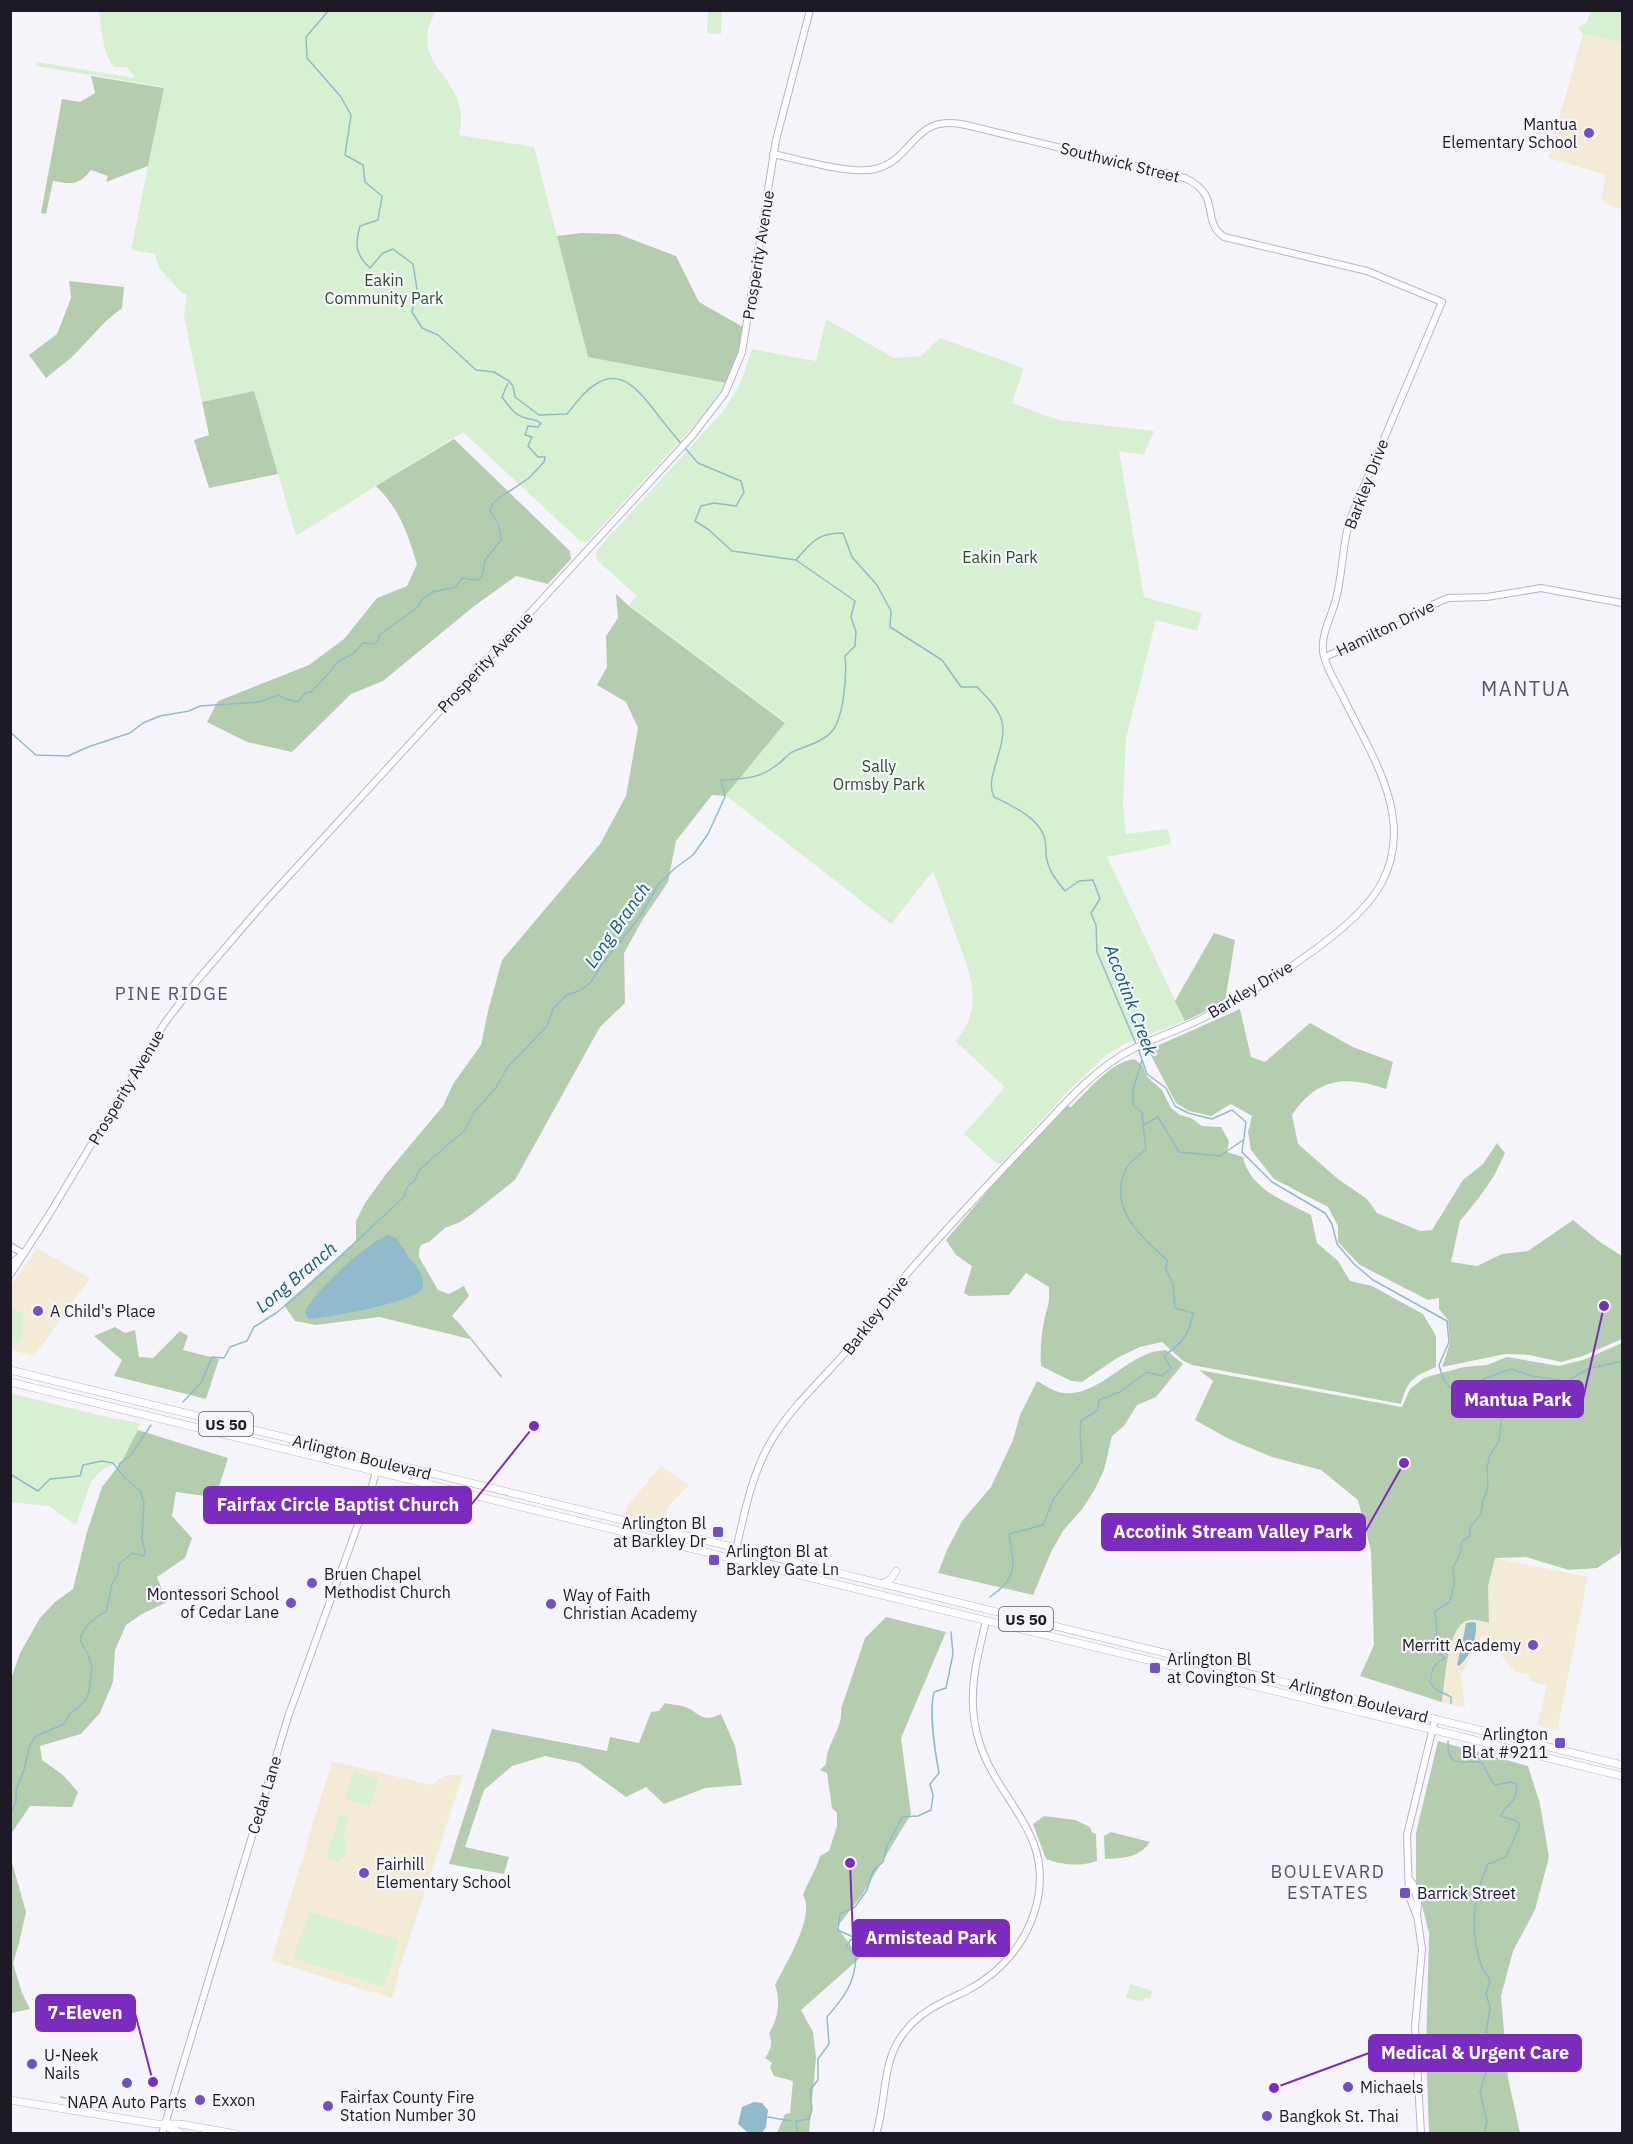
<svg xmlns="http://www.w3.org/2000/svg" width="1633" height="2144" font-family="'IBM Plex Sans',sans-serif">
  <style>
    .education { fill: #f4ebd6 }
    .green { fill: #d7f0d2 }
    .forest { fill: #b5cdaf }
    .water { fill: #91bbca }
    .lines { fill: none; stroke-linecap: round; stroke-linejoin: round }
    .stream { stroke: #91bbca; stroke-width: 1.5 }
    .secondary-casing { stroke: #b9b2d1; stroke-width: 8 }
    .primary-casing { stroke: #b9b2d1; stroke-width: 8 }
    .secondary { stroke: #fff; stroke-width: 6 }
    .primary { stroke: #fff; stroke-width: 7 }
    .poi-dot { fill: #704fc8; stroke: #f6f4fb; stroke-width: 2 }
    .labels { text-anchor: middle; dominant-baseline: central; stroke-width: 4.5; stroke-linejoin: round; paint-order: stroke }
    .shield { fill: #f6f4fb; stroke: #5e5b65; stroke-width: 1.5 }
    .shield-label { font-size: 15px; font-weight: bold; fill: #1d1a25 }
    .poi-label { font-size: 16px; fill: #1d1a25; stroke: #f6f4fb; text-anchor: start }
    .street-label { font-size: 16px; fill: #1d1a25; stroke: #f6f4fb }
    .park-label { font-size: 16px; fill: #2c4f24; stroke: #f6f4fb }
    .water-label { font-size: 18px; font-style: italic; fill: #0f5f76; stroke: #f6f4fb }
    .neighbourhood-label { font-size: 18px; letter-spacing: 1.5px; fill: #5a536e; stroke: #f6f4fb }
    .quarter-label { font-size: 20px; letter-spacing: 1.5px; fill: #5a536e; stroke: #f6f4fb }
    .leader { fill: none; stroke: #7b2cbf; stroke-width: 2 }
    .callout-dot { fill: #7b2cbf; stroke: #f6f4fb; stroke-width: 2 }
    .callout { fill: #7b2cbf; stroke: #7b2cbf; stroke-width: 2 }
    .callout-label { font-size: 18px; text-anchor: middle; font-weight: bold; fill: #fff }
  </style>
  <rect width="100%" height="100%" fill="#f6f4fb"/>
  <path class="education" d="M1583,34L1622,43V209L1603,203L1601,201L1606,175L1548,158Z
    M37,1248L90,1278L34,1356L11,1350V1285Z
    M661,1466L689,1485L667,1508L663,1522L660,1525L624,1515L628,1505Z
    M1481,1555L1588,1577L1557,1730L1537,1725L1547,1685L1529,1681L1530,1675L1515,1672L1487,1638L1481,1636L1461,1676L1465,1708L1432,1700Z
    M332,1761L432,1785L440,1778L447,1775H463L398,1973L399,1975L392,1998L271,1961Z"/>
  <path class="green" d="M99,11H436C407,63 458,71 461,116C462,122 460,129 459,135L534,147L588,356L727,382L706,413L586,543L580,541L463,432L296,536L254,391L202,402L184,317L187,294L182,293L159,268L155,254L131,250L164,87L36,66L37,62L135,78L127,67H114C102,53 102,28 99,11Z
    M708,11H722L721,34L707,33Z
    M1590,11H1622V43L1583,34L1578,28L1587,22Z
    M826,319L894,358L921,356L940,338L1024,368L1012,403L1059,420L1154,431L1144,455L1119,451L1144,597L1202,613L1197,631L1156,620L1126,739L1123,803L1126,834L1168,829L1171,844L1107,857L1185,1021L1124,1044L1104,1057L1067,1092L1001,1164L995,1162L964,1134L1005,1087L955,1041C987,1006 969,971 955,933C948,912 941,892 933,871L891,924L725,795L785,722L629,605L637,596L598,561L596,555L597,550L724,410L741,382L752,349L816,361Z
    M11,1307L22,1313C24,1321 24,1327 21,1335L22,1336L18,1345L11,1341Z
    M10,1393L111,1418L140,1423L131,1447L122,1461L102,1470L91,1482L76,1525L49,1506L11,1502Z
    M354,1772L379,1779L370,1807L345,1799Z
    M340,1815L349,1818C348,1822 344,1828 344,1833C344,1845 350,1851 338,1862L326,1857Z
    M309,1911L399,1940L384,1987L293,1958Z
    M1130,1984L1153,1991L1150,1999L1144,1998L1143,2002L1126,1998Z"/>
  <path class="forest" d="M91,76L164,88L148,166L106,182L108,176L91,170C79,186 71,184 53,181L46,214L41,213L62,99L80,102L95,93Z
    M582,233L618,234L676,256L699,302L743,327L740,348L727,383L588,357L557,236Z
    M69,281L124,287L122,308L106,321L72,357L46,378L29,355L57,334L71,298Z
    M254,391L278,474L209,488L194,440L209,435L202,402Z
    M454,439L570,551L571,559L548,584L516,576L473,607L383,681L351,694L292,752L247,742L207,722L218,701L309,665L344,639L377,598L407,586L417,564C407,532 400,510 376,486Z
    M616,594L629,606L785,723L725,796L712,795L676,841L668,882L643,919L624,953L625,1003L600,1027L515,1180L472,1214L460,1222L445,1228L429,1242L421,1245L419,1250V1257L438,1290L449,1294L464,1286L469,1296L452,1316L459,1323L502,1376L501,1378L470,1339L379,1317L316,1325L295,1321L284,1305L356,1241V1221L365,1203L386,1174L443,1106L453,1084L481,1045L488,1011L502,960L600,844L626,796L638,728L626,702L597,685L607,667L606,636L618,618Z
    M1214,933L1235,940L1225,1002L1185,1021L1175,1001Z
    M1240,1009L1251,1057L1265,1062L1310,1023L1353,1047L1393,1062L1386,1089C1345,1075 1317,1078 1292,1115L1298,1144L1338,1179L1367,1199L1377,1213L1420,1231L1432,1230L1463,1180L1483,1164L1497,1143L1505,1153L1494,1176L1478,1199L1460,1221L1451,1262L1477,1266L1502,1254L1528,1251L1573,1220L1600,1242L1622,1256V1339L1583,1356L1561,1362L1530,1355L1505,1354L1442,1367L1450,1343L1448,1320L1439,1309V1298L1428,1300L1360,1265L1338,1242V1226L1328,1207L1274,1179L1251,1150L1248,1132L1252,1116L1231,1104L1211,1116L1189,1111L1176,1103L1148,1050Z
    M1134,1059L1143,1066L1147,1077L1162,1090L1171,1108L1180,1115L1191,1118L1202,1126L1221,1127L1229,1141L1227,1152L1243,1157C1250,1189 1284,1201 1311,1215L1317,1243L1338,1261L1350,1281L1372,1286L1423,1314L1436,1336V1367C1413,1377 1408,1379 1401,1404L1192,1365L1182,1360L1162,1342L1140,1347L1117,1358L1082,1382L1071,1381L1041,1366C1040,1351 1041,1336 1044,1321C1047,1307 1050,1304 1049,1287L1026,1273L1009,1295L969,1296L964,1293L972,1266L956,1255L946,1240L1002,1174L1066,1106L1071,1107C1089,1090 1109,1063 1134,1059Z
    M115,1327L125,1333L135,1330L139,1357L153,1358L180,1331L188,1336L183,1350L219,1359L206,1399L114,1376L122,1360L94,1336Z
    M1622,1343V1541L1620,1553L1597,1568L1569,1570L1526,1557L1495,1558L1488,1586L1489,1623C1484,1622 1476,1619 1470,1620C1447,1622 1445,1684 1442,1702L1360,1676L1374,1645L1371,1551L1358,1500L1321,1470L1272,1457L1229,1439L1195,1420L1213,1381L1199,1370L1402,1407L1410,1389L1424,1378L1434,1375L1464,1367L1487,1365L1507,1357L1559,1366L1583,1360Z
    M1166,1350L1183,1364L1156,1397L1137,1405L1124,1426L1112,1436L1104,1470L1095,1489L1083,1508L1063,1531L1051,1552L1033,1595L938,1573L947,1550L962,1521L991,1487L1013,1440L1020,1415L1037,1381C1045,1385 1054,1392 1063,1393C1095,1396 1119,1365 1147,1354C1153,1351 1160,1351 1166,1350Z
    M138,1430L228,1458L220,1484L213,1497L176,1492L172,1516L192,1538L185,1558L157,1577L167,1602L142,1614L126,1625L115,1650L113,1682L100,1713L81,1734L40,1746L42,1760L63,1775L78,1792L72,1807L30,1806L11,1834V1679L20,1653L40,1618L55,1602L73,1589L87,1532L102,1487L122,1461Z
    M886,1617L946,1632L901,1738L911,1814L862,1895L837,1927L860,1958L801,2010L813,2032L816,2058L809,2133H777L785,2114L790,2113L793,2081L774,2076L770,2067L772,2063L765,2058C771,2049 773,2044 769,2033C778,2020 781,2000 775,1985C785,1965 816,1916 803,1895C808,1881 816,1871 820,1856L829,1851L837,1826V1813L832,1808L827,1773L820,1770L826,1764C826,1744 843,1729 841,1709L865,1638Z
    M665,1703C673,1705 683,1705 690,1709C704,1718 704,1721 721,1714L735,1746L742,1785L705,1788L664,1804L646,1787L626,1797L579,1763L545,1756L512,1766L484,1790L465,1847L509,1857L504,1874L449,1864L492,1729L607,1751L610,1737L639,1743L651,1712L659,1711Z
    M1438,1741L1528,1766L1540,1804L1549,1857L1535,1910L1513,1951L1501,1996L1508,2078L1520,2133H1429L1426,2051L1429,1933L1416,1881V1833Z
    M1044,1816L1075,1820L1090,1827L1092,1832L1096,1834L1097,1861C1080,1867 1061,1865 1046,1859L1033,1824Z
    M1111,1832L1150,1842C1139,1858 1123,1858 1105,1859L1104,1836Z
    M11,1859L26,1912L19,1943L13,1963L22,1993L30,2009L11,2013Z"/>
  <path class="water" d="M387,1235C398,1235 403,1249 409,1257C415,1265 428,1278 421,1290C413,1302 327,1318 310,1319L307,1317L305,1311C318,1288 363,1246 387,1235Z
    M1472,1622L1476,1623C1477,1639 1471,1655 1459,1666L1457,1665C1460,1650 1464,1636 1466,1623Z
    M754,2102L762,2103L768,2110L766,2127L762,2133H748L738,2124L742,2107Z"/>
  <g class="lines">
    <path class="stream" d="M329,10L306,37L307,58L341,97L351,115L345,155L363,165L365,182L382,196L378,220L360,226C355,244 355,254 370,268L383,253L393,249L413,264L417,289L412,312L422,328L438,335L476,370L494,372L509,381L513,386L515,397L539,415L567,414C576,403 584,391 596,384C625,365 646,400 661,419C668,428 675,436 682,445
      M685,448L698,463L741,481L744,492L736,506L714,503L701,506L695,521L709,530L732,551L796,560C812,541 818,533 843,533L852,557L877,585L891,611L890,627L942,660L961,687H977C1007,717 1008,725 995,766C992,779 989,785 994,797C1012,806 1036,816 1044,836C1046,842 1046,849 1046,855C1048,870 1056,880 1065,891L1079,881L1093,880L1100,899L1091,913L1096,925L1097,952L1136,1044
      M10,732L36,755L68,756L88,747L130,733L143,723L160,716L189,711L200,706L259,702L278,695L289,700L298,702L305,693L311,692L329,673L337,662L354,653L363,643L374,644L379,640V635L418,607L422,599L433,592L456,587L462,578L477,580L482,577L485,560L501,540L499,526L490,510L493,503L501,497L529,478L544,462L545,457H538L528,446L532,437L525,435L528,426L538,427L541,423C535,419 532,420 526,418C515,416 508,405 502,397L508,383
      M1138,1048L1147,1074L1166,1088L1175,1106L1188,1113L1212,1119L1232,1110L1246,1122L1242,1152L1272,1182L1325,1213L1332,1224L1337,1244L1354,1264L1373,1280L1447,1321L1449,1342L1439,1365L1443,1379L1455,1393L1488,1377L1512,1369L1532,1376L1567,1381L1588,1369L1622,1361
      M1142,1060L1133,1089V1105L1142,1112L1143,1124
      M183,1402L201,1383L212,1357L224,1358L230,1347L247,1341L254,1327L276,1313L304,1290L404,1197L407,1187L415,1180L419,1170L465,1130L474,1112L495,1089L507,1068L547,1026L553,1009L567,995L581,990L591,982L600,967L640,916L658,885L674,869L693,855L708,834L725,797L721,780C739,779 759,779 774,767C781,763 786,756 792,752C805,746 824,742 833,730C844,715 847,674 845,656L855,646L856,632L851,617L855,601L796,560
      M119,1467V1464L131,1455L151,1425
      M10,1474L38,1491L50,1479L80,1476L83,1465L102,1461L113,1463L125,1478L140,1491L144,1502L142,1539L145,1551L144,1556L132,1553L119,1564L118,1573L112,1584L106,1612C94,1617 84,1627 80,1640L88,1655L92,1667L89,1692L85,1701L69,1715L64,1724L36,1736L30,1745L24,1770L16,1790V1801L10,1816
      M990,1597C1019,1577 1014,1566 1009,1534L1043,1525L1054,1498L1082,1462L1080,1433L1081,1421L1098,1410L1099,1400L1120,1392L1147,1372L1162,1376L1171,1368L1164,1356C1182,1343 1189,1336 1193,1313L1175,1308L1173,1284L1166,1269L1167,1260C1141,1236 1107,1208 1126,1169C1129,1162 1139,1155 1146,1149L1143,1125L1158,1117L1179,1152L1220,1156L1243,1140
      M1451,1703V1697L1434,1688L1430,1682C1432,1670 1433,1664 1445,1658L1432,1646L1433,1640L1437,1633L1435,1611L1450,1602L1454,1583L1453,1567L1460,1554L1462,1541L1470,1536V1527L1481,1514L1483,1500L1488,1488L1487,1467L1490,1455L1499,1441L1502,1414L1514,1407L1515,1402C1508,1388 1497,1385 1482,1381
      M1448,1741C1447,1773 1465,1757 1482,1763L1492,1782L1495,1785L1511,1782L1517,1784C1516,1808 1505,1803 1501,1816L1516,1821L1520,1825L1506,1857L1488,1864C1473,1896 1470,1931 1481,1965C1483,1971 1488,1975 1490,1981L1486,1994L1490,2008L1483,2053L1487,2068L1480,2092L1487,2122L1484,2134
      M61,2097L78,2101
      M768,2117L791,2121
      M798,2134L796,2121L809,2119L812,2110L810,2090L818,2080V2059L829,2044L827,2017C844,1997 855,1984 856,1956L846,1946L853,1937L838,1930L840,1914L855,1907L867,1890L873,1871L883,1862L887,1846L902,1817L918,1816L931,1810L933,1795L930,1784L939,1773C935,1752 929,1712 934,1692L946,1688L953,1654L951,1632"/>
    <g class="secondary-casing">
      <path id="secondary" d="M1325,657L1405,622L1432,605L1448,598L1487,597L1541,588L1622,603
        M10,1246L24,1254
        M10,1264L21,1256
        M10,1275L47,1218L164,1024L196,982L262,905L692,436L725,393L742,352L776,140L810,10
        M734,1559C743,1520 750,1478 770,1443C791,1406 825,1377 852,1345C871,1322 887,1297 906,1275C948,1227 991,1181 1035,1135C1061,1108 1086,1078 1119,1057C1143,1041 1173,1033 1199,1020C1249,995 1355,933 1381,884C1417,819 1370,753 1342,695C1335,681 1325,666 1323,651C1321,634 1332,615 1336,599C1343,572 1342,545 1350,519L1442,302L1367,271L1224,237C1200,220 1223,196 1185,178L966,125C911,113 916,159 875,169C851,175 798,159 773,154
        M1409,1879L1413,1884L1418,1902L1417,1915L1422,1949L1415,2027L1421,2134
        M1416,1914L1409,1896L1407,1835L1435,1719
        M162,2134L288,1717L372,1486L379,1461
        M876,2134C887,2100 881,2063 903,2034C920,2011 941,2003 966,1991C1003,1972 1030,1939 1038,1898C1051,1830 996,1799 979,1741C966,1700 976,1661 986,1621"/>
    </g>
    <g class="primary-casing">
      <path id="primary" d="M10,1370L1622,1765
        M10,1382L1622,1776
        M882,1584L891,1579L896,1571
        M10,2100L156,2124H180L236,2134
        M164,2125L182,2134"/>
    </g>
    <use href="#secondary" class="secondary"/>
    <use href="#primary" class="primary"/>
  </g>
  <g class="poi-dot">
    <circle cx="1589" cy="133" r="6"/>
    <circle cx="38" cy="1311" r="6"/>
    <rect x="712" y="1526" width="12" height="12" rx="3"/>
    <rect x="708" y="1554" width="12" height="12" rx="3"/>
    <circle cx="312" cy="1583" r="6"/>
    <circle cx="291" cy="1603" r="6"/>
    <circle cx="551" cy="1604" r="6"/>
    <circle cx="1533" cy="1645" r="6"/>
    <rect x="1149" y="1662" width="12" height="12" rx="3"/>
    <rect x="1554" y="1737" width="12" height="12" rx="3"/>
    <circle cx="364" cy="1873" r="6"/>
    <rect x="1399" y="1887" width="12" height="12" rx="3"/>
    <circle cx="32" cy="2064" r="6"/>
    <circle cx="127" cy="2083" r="6"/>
    <circle cx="1348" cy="2087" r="6"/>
    <circle cx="200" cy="2100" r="6"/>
    <circle cx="328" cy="2106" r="6"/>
    <circle cx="1267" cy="2116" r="6"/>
  </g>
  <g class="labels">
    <g class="shield">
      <rect x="199" y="1412" width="54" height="24" rx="4.5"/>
      <rect x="999" y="1607" width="54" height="24" rx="4.5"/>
    </g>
    <g class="shield-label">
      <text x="226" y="1424">US 50</text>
      <text x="1026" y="1619">US 50</text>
    </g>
    <g class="poi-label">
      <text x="1577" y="124" text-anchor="end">Mantua<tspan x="1577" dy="18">Elementary School</tspan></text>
      <text x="50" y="1311">A Child's Place</text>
      <text x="706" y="1523" text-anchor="end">Arlington Bl<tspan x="706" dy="18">at Barkley Dr</tspan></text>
      <text x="726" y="1551">Arlington Bl at<tspan x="726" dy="18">Barkley Gate Ln</tspan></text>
      <text x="324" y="1574">Bruen Chapel<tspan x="324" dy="18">Methodist Church</tspan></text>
      <text x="279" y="1594" text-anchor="end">Montessori School<tspan x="279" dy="18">of Cedar Lane</tspan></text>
      <text x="563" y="1595">Way of Faith<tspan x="563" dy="18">Christian Academy</tspan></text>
      <text x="1521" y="1645" text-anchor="end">Merritt Academy</text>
      <text x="1167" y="1659">Arlington Bl<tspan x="1167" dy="18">at Covington St</tspan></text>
      <text x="1548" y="1734" text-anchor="end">Arlington<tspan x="1548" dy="18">Bl at #9211</tspan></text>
      <text x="376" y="1864">Fairhill<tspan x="376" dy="18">Elementary School</tspan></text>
      <text x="1417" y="1893">Barrick Street</text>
      <text x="44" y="2055">U-Neek<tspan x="44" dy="18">Nails</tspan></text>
      <text x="1360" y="2087">Michaels</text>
      <text x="340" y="2097">Fairfax County Fire<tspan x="340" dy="18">Station Number 30</tspan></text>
      <text x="212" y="2100">Exxon</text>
      <text x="127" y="2102" text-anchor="middle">NAPA Auto Parts</text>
      <text x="1279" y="2116">Bangkok St. Thai</text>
    </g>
    <g class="street-label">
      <text transform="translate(1120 162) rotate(14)">Southwick Street</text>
      <text transform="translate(758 255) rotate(-81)">Prosperity Avenue</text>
      <text transform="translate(1366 484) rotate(-69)">Barkley Drive</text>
      <text transform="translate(1385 628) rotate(-26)">Hamilton Drive</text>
      <text transform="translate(485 662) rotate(-47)">Prosperity Avenue</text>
      <text transform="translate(1250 989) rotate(-31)">Barkley Drive</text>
      <text transform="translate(126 1087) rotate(-59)">Prosperity Avenue</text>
      <text transform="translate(875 1315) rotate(-52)">Barkley Drive</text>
      <text transform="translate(362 1457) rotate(14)">Arlington Boulevard</text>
      <text transform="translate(1359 1700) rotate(14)">Arlington Boulevard</text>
      <text transform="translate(264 1795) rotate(-73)">Cedar Lane</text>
    </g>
    <g class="park-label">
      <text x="384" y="280">Eakin<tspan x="384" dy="18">Community Park</tspan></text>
      <text x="1000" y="557">Eakin Park</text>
      <text x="879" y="766">Sally<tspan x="879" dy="18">Ormsby Park</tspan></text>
    </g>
    <g class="water-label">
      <text transform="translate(617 925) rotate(-55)">Long Branch</text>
      <text transform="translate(1131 1000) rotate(69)">Accotink Creek</text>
      <text transform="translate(296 1277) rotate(-40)">Long Branch</text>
    </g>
    <g class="neighbourhood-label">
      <text x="172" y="993">PINE RIDGE</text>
      <text x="1328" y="1871">BOULEVARD<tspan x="1328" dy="21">ESTATES</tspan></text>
    </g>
    <g class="quarter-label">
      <text x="1526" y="688">MANTUA</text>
    </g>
  </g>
  <path class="leader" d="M1604 1306L1583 1399M534 1426L471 1505M1404 1463L1365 1532M850 1863L853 1938M153 2082L135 2013M1274 2088L1369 2053"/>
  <g class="callout-dot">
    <circle cx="1604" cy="1306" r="6"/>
    <circle cx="534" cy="1426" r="6"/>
    <circle cx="1404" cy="1463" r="6"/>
    <circle cx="850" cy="1863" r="6"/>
    <circle cx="153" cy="2082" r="6"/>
    <circle cx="1274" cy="2088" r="6"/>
  </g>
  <g class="callout">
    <rect x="1452" y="1381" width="131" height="36" rx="6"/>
    <rect x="204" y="1487" width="267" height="36" rx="6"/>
    <rect x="1102" y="1514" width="263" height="36" rx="6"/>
    <rect x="853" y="1920" width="156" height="36" rx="6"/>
    <rect x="36" y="1995" width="99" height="36" rx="6"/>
    <rect x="1369" y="2035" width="212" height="36" rx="6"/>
  </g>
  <g class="callout-label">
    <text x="1518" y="1406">Mantua Park</text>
    <text x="338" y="1511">Fairfax Circle Baptist Church</text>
    <text x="1233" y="1538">Accotink Stream Valley Park</text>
    <text x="931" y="1944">Armistead Park</text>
    <text x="85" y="2019">7-Eleven</text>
    <text x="1475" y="2059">Medical &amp; Urgent Care</text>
  </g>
  <rect width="1633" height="2144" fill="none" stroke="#1d1a25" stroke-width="24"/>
</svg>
